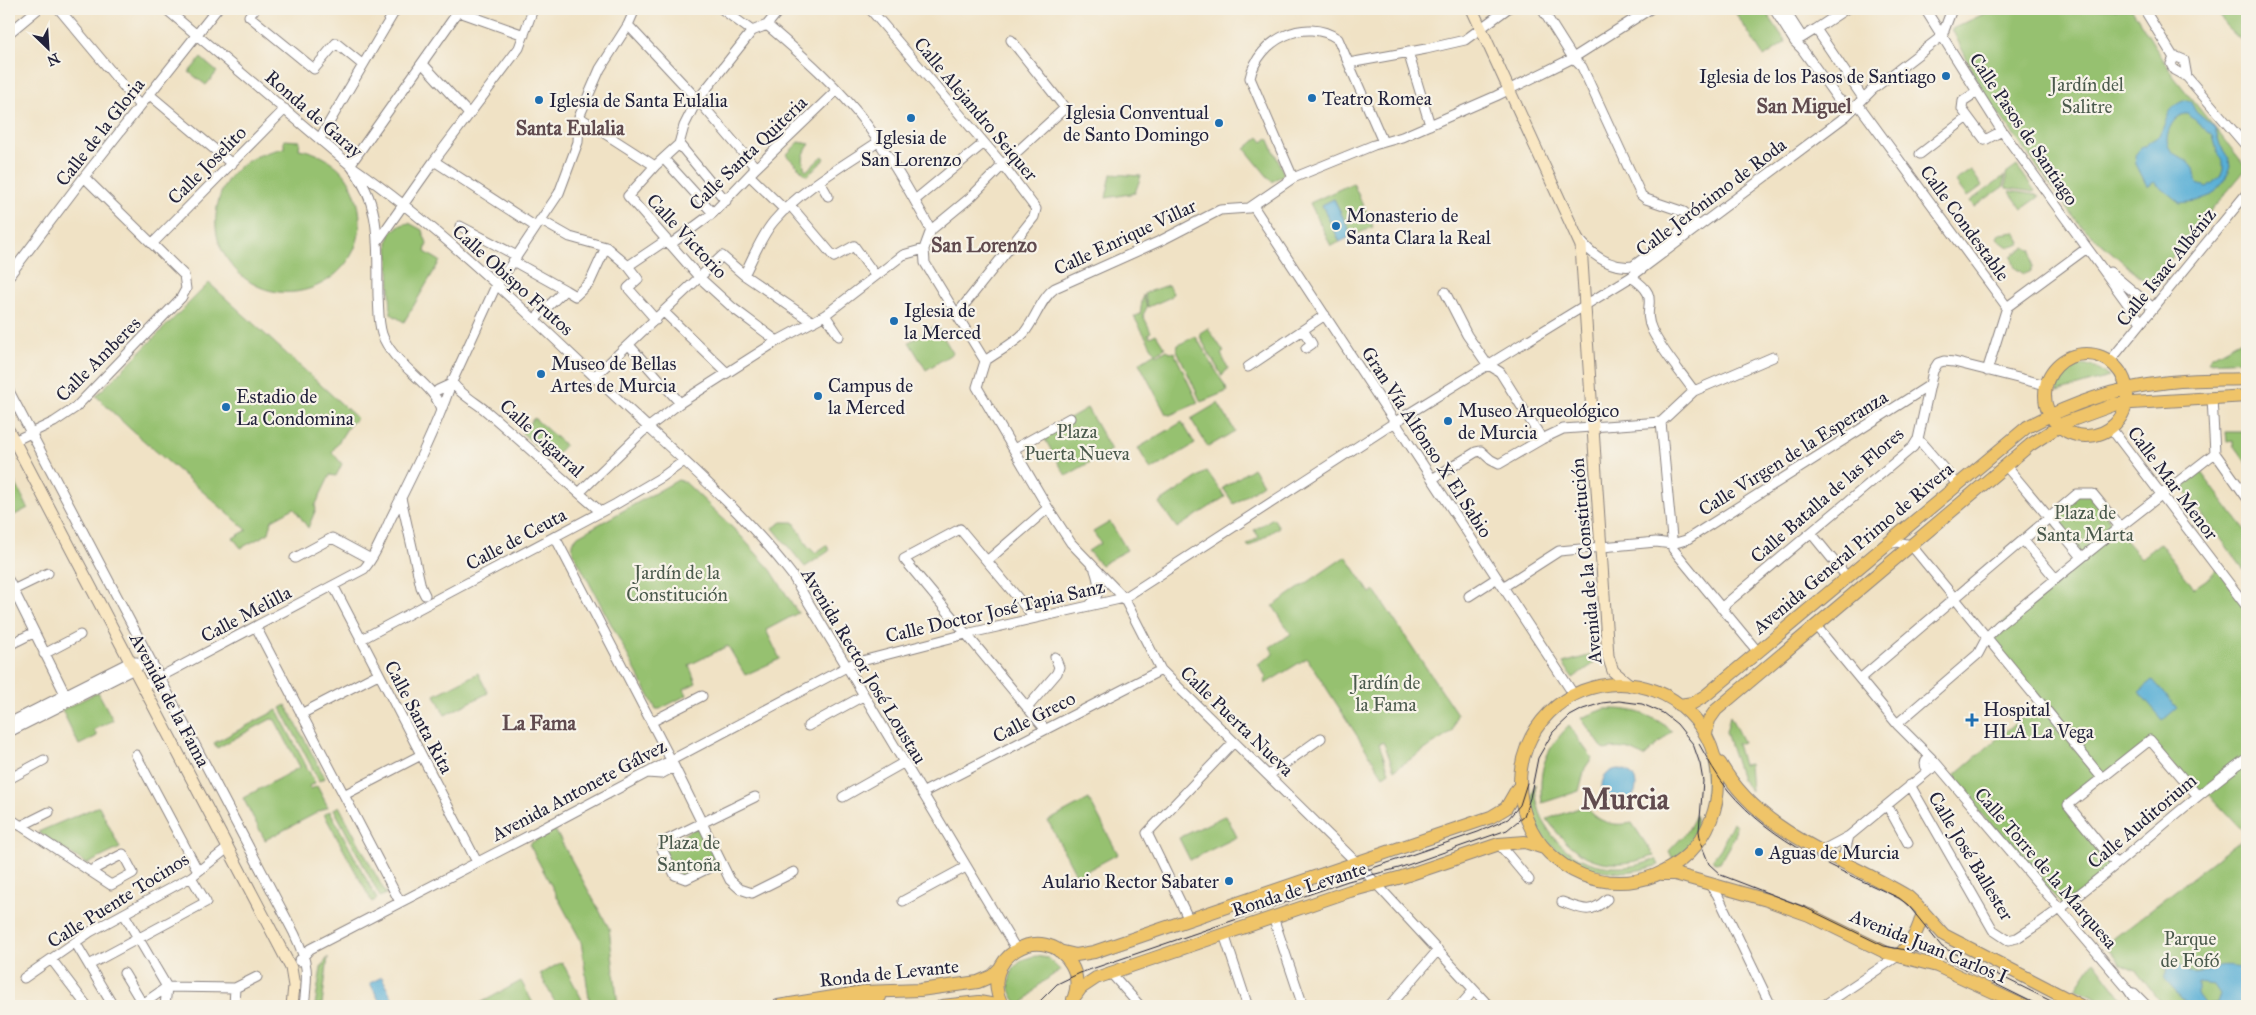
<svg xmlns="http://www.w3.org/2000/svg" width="2256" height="1015" font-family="'IM FELL Great Primer',serif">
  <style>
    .green { fill: #96c16f; stroke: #5c7255 }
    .water { fill: #59afd6; stroke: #3e6888; fill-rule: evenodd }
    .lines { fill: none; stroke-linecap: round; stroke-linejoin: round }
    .street-casing { stroke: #898280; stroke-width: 11 }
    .secondary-casing { stroke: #898280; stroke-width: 13 }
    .primary-casing { stroke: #898280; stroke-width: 14 }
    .street { stroke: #fff; stroke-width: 9 }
    .secondary { stroke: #f9e7c3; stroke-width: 11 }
    .primary { stroke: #efc469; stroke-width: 12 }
    .tram { stroke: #22223b; stroke-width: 1 }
    .poi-dot { fill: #1f6fb2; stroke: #f7f3e8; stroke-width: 2 }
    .labels { text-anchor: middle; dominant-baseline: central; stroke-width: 4.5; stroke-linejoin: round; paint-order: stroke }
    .poi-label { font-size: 19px; fill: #22223b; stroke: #f7f3e8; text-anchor: start }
    .park-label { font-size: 19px; fill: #4b5a4d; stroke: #f7f3e8 }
    .street-label { font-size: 19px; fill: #22223b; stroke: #f7f3e8 }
    .neighbourhood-label { font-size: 20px; font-weight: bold; fill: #604b4f; stroke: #f7f3e8 }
    .town-label { font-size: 29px; font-weight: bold; fill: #604b4f; stroke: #f7f3e8 }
  </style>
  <rect width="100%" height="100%" fill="#f7f3e8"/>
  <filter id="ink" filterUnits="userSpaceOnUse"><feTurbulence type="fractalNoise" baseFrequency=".02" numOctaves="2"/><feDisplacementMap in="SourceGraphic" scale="10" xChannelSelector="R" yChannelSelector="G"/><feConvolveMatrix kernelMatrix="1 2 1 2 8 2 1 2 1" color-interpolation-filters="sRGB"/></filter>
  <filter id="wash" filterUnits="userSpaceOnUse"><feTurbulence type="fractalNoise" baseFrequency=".0096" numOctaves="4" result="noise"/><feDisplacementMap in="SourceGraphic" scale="20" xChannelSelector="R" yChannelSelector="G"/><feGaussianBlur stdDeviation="1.12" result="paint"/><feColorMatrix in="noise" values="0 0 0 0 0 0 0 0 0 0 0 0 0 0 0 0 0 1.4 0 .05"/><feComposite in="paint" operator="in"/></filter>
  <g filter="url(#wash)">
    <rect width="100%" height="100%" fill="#f0e2c5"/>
    <path class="green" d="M1733,9H1764L1786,42L1764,57Z
      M1994,9H2132L2174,77L2247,168L2149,285L2078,223L1983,92L1952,29Z
      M2216,9H2247V46L2226,26Z
      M201,58L217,72L206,85L189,72Z
      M1259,137L1263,142L1268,138L1284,174L1272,182L1245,149Z
      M284,140L300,141L299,149C319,152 341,165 350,183C396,273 272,337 224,254C208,227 216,183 242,165C255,155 268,152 284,148Z
      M799,142L810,144C803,153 801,161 806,171L823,156L825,159L807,176L786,155Z
      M2017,166L2035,191L2034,192L2006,188V174Z
      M1971,170L1982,186L1967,197L1955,181Z
      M1111,174L1141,176L1135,193L1106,198Z
      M2004,176V186L1974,207L1970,201Z
      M1353,183L1373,227L1352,236L1334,199L1322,205L1340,242L1331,246L1310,203Z
      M2009,191L2038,195L2039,197L2022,209Z
      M409,223L422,230L427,243L425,252L440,261L404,322L391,314L388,243C389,231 397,225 409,223Z
      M2015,232L2021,243C2010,250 2005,246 1997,238L1999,234Z
      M2025,247L2032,251L2033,268L2030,272L2024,274L2015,268L2011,256Z
      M209,283L357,418L348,427L332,452L342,464L336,476L330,475L315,506L316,509L308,528L294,508L272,520L269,533L241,548L233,538L247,530L128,427L96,396Z
      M1168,285L1173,293L1171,297L1148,307L1144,293Z
      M1143,295L1147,307L1143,315L1151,332L1148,334L1150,337L1156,334L1165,348L1156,354L1157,356L1167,350L1172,353L1174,352L1198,403L1170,415L1166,414L1139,363L1155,353L1134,317L1140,314Z
      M936,325L953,353L926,370L909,342Z
      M1208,328L1224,352L1221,354L1228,368L1222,376L1201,339L1200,333Z
      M1194,337H1196L1228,391L1201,402L1177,350L1178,345Z
      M2247,337V360L2208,362L2212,356Z
      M2080,365L2096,367L2109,377L2057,392C2055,380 2069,370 2080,365Z
      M1218,403L1235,431L1208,447L1191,419Z
      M1087,408L1111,450L1066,476L1042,434Z
      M534,418L565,445L552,460L521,432Z
      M1182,422L1195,444L1151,470L1138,448Z
      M2226,432H2247V464L2233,445V440L2227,441Z
      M1253,468L1263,484L1234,504L1223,488Z
      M1207,471L1225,497L1177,528L1159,503Z
      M2200,471L2247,533V574L2181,485Z
      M678,480L685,482L739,534L771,570L798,613L766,630L780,659L745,675L728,646L689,665L696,683L684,689L687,695L660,709H656L573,552L572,543L578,536Z
      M15,482L28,508L9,518V486Z
      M2077,494H2093L2116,530L2141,558L2160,543L2194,588L2210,577L2217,568L2247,607V1006H2160V1001L2137,971L2120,963L2105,945L2247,835L2207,793H2200L2150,741L2069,805L2116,864L2063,906L1950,779L2040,702L1987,637L2082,557L2049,518Z
      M1273,518L1279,527L1249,547L1247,545L1259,537L1254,530Z
      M782,522H794L807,545L815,553L827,545L829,551L805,567L773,528Z
      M1110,522L1127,550L1101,565L1088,551L1101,543L1093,532Z
      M1346,556L1370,593L1375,591L1457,714L1452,732L1394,770L1385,746L1383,742L1379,744L1389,772L1383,776L1307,658L1265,684L1266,677L1258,664L1274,654L1270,647L1291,634L1273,606Z
      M1599,653L1592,665L1573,678L1563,663Z
      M478,673L488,693L445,715L435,695Z
      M98,692L113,720L94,730L97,736L79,745L62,710Z
      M286,705L325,778L319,781L281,708Z
      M1605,709C1631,708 1652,714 1672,731L1644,757C1630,748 1620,747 1604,750L1581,718Z
      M277,710L315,783L309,786L311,789L317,786L328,807L265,840L243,798L300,767L275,720L271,719L217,748L214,743Z
      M1730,716L1743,742L1737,744L1743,765L1749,764L1751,791L1741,779L1726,732Z
      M1569,726L1592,758L1585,768L1579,791L1542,803C1538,769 1545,750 1569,726Z
      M1703,758C1716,779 1712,802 1703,825L1707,785Z
      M1535,784C1537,849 1598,884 1656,859L1659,865C1618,879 1576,872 1546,840C1540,833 1531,823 1529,814C1528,809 1534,791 1535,784Z
      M1089,799L1118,854L1077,876L1048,821Z
      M99,806L120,848L87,864L38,832Z
      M339,806L386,894L380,897L334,809Z
      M1585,806C1598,822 1612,827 1632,823L1654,856C1605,873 1575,860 1547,819Z
      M330,811L377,899L372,902L324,814Z
      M1226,815L1237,837L1190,860L1179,838Z
      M1696,815L1697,837L1686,849L1673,859L1669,851L1687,832Z
      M1733,822L1736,825L1735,836L1720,862L1715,863L1712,860L1721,848Z
      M702,823L721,862L686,879L675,875L662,849Z
      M555,830L609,928L618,1006H590L581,941L529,844Z
      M1036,956L1048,958L1060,970L1040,984L1021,1006C1000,989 1009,959 1036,956Z
      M328,957L322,1005H315L321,968Z
      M2094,961L2128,1006H2113L2076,988Z
      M562,962L585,1005L583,1006H557L540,974Z
      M521,981L534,1005L475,1006Z"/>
    <path class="water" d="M2186,100L2190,101L2196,112L2215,128L2220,145L2229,159L2230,166L2224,182L2212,195L2196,201L2180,203L2154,182L2149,186H2147L2136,164L2135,155L2142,147H2146C2148,140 2156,140 2160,134C2168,119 2167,106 2186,100ZM2184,114H2188L2213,136L2217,151L2223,161V169L2220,177L2207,187L2197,184C2195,178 2196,170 2192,165C2186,157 2174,157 2170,149C2162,138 2172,117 2184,114Z
      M1334,199L1352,236L1340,242L1322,205Z
      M2153,680L2177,708L2163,720L2139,692Z
      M1602 786a17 17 0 1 1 34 0a17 17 0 1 1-34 0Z
      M2178,963C2195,981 2199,972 2218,967C2227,965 2238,968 2247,969V1006H2186L2185,1002L2164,979L2168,965ZM2197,983L2214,985L2220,994L2217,1004L2205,1005L2197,994Z
      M382,977L393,1000L382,1006L370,983Z"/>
  </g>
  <g filter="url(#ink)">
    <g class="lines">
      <g class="street-casing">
        <path id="street" d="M59,9L140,106
          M166,9L350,165C383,205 377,247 378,296C379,308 378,321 382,334C392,365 438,386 441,411
          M255,9L249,16L314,69L336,43L363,65
          M451,9L524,35
          M722,9L752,31
          M870,9L1003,165L1036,209L1034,217L957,314
          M1542,9L1573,58L1582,67L1641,195L1646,199L1684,212L1699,226
          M1774,9L1795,42L1802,49L1838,99L1854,108
          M1784,9L1802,37
          M1925,9L2002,131L2141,322
          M2144,9L2174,58
          M628,25L698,100L756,168
          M767,25C802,55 839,87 867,125C891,158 912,195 931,230
          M1816,29L1846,9
          M9,33L38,9
          M1795,42L1816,29L1863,98
          M1408,52L1430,125
          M2174,58L2171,64L2174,70L2187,77L2247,147
          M2174,58L2177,57L2184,60L2187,77
          M1349,63L1426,49L1465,40L1507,9
          M423,64L469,114
          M1977,92L1963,101L1962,109L1985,140L2002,131
          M150,95L232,164
          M1858,104L2007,307
          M579,117L655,166
          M320,138L396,9
          M679,144L726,201
          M1920,154L1968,117
          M664,159L713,213
          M434,161L536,227
          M350,165C448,233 533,319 620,401C676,454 745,513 792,575L1016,949
          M350,165L460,9
          M750,176L785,210
          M1293,178L1250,78C1258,40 1305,16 1338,39L1383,142
          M820,182L828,196
          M915,200L984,143
          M790,205L834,257L854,246L875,275
          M1253,206L1574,695
          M540,220L570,237L606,247L628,266L638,279L628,288L656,320
          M460,226L517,256
          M931,230L924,249L925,263L985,361L977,387L1048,508L1071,543L1124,598L1161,670L1357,863L1489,1006
          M931,230L971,197L1007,161L1065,108L1011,40
          M1579,239C1593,256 1610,269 1633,266L1694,221
          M377,242L434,161L519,48L533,9
          M152,244L285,109
          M513,261L565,290L534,320
          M628,266L662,243L671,244L713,213L756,168L837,90
          M2110,272L2153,308
          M744,275C753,258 761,236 774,221C800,190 844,165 878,142
          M9,276L84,177L217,9
          M1631,277C1664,299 1640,304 1652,330C1662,351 1680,371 1694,391
          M565,290L575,296L590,282L606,247
          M1445,292L1467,335L1487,364L1500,372L1542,439
          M2007,307L2087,248
          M664,312L727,373
          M825,315L839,336
          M1303,330L1312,344L1306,348
          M777,341L733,308L700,278L628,196L655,166L679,144L684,126L696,102L752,31L767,25L780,9
          M629,345L680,403
          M985,361C997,352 1014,344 1024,333C1035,320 1041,298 1055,288L1162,240L1220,210L1249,208L1293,178L1374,145L1402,137L1496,96L1573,58L1650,9
          M2110,361L2247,193
          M1248,367L1325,315
          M1987,371L2007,307
          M594,377L722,256L744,275L813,322
          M452,380C453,389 478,404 485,410C525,444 562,479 601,512
          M438,390L451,384L494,290L559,193L578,142L579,117L600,69L628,25L635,9
          M9,391L294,933C309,964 308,973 304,1006
          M2212,398L2215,453L2247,498
          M1661,422L1673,549L1758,652
          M2110,427L2247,607
          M1918,439L1957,484
          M14,441L54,422L75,408L181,298L186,289L184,275L84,177
          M1014,449L1070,418
          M2006,466L2082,557
          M1432,479L1476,452L1481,451L1491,460L1499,464L1542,439L1563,429L1661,422L1694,391L1773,357
          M579,493L641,433L680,403L777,341L825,315L903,255L924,249
          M401,498L421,587L425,595
          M1811,533L1847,577
          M555,537L671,760L730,880L740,889L752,893L794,872
          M2023,540L2056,579
          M1888,544L1897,542L1911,545L2102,778
          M295,558L332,538L371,559
          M987,561L1048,508
          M9,581L68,700
          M334,587L477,862
          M1503,587L1559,551L1656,542L1672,544L1686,540L1930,385
          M9,592L48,573
          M1469,596L1497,578
          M1090,605C1101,594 1100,584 1095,570
          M1721,608L1913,447L1918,439L1933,371L1938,363L1944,361L1954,362L2046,385
          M1033,618L1028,610L960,529L904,559L1045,729
          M1816,626L1897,724L1932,759
          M256,627L400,902
          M360,640L616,504L662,477L684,461
          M9,645L33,633
          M44,654L80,635
          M1860,679L2077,494H2093L2120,527
          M143,686L364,569C376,555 383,535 391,518C413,474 435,430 451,384
          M1027,708L1057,673L1059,667L1055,657
          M301,714L378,674
          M651,722L702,696
          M9,723L130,662H137L155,668
          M1897,724L1978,654L1987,637L1999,625L2116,530L2215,453
          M808,726L863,696
          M9,732L138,667
          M136,755L198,871
          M1925 764a5 5 0 1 1 10 0a5 5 0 1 1-10 0Z
          M1935,762L2127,988L2136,1001V1006
          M647,773L661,774L674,767
          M1269,775L1321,738
          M9,779L44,760
          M1910,785L1993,930L2008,940L2017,938C2100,886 2168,815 2247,758
          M922,793L1161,670
          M344,795L421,755
          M843,797L903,763
          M1887,805L1908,843
          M9,818C43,840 77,863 111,885L133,873L123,854L90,871
          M21,826L49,812
          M1849,836L1932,768
          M1499,844L1529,880
          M1819,852L1849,836L1842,862
          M721,862L686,879L675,875L662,849L667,840L755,797
          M2116,864L2068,805L2150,740L2197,795
          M1708,883L1717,894L1771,1006
          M903,901L966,867
          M1562,902C1582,909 1590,915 1607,899
          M124,914L167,987
          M1273,917L1303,1006
          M1189,920L1147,833L1234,742
          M1224,934L1247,1004L1245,1006
          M75,942L113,1006
          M52,960L87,1006
          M299,961L310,949L538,831L854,663L966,634L1124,598L1400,419L1631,277L1846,116L1872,90L1942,36L1952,9
          M89,965L206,902L191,877
          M1110,972L1140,1006
          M124,973L142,1003
          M24,978L90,932L191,877L228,848
          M167,987L235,988L257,977
          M2134,993L2147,1006
          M140,1006L167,987
          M165,1006L167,987
          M234,1006L235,988
          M1390,1006L1438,950
          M1460,1006L1474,990
          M1823,1006L1898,956"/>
      </g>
      <g class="secondary-casing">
        <path id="secondary" d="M1472,9L1581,246L1608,656L1613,671L1631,686
          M9,431L291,968L294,986L292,1006"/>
      </g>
      <g class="primary-casing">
        <path id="primary" d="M2045 395a41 41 0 1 1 82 0a41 41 0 1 1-82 0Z
          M1520 783a99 99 0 1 1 198 0a99 99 0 1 1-198 0Z
          M1679,705L1693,703L1705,696L2027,427C2068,405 2116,388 2162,383C2190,379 2219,380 2247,379
          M1706,734L1709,720L1716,710L2030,445L2064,423L2116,404L2247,396
          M1720,763C1761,835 1840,856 1907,896L1917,905L1944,935L2081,1006
          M1662,874H1675L1767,900L1809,915L1887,953L1937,966L2024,1006
          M1059,951L1076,955L1094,952L1491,817L1506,808L1517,789
          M1898,956C1912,943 1919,930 1923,911
          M1073,999L1081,988L1096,978L1350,891L1402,877L1499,844L1525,842L1544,848
          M778,1006L864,992L920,990L978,982L992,976L1000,968
          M851,1006L880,997
          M942,1006L979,1002L1001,1006
          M1003,1006C975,959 1044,918 1071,964C1077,974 1078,986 1074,997"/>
      </g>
      <use href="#street" class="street"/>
      <use href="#secondary" class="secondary"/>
      <use href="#primary" class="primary"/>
      <path class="tram" d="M1699,744C1708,760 1717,776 1728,790C1772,843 1839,870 1899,898L1908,905L1942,947L2061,1006
        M1364,871L1478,832L1508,819L1520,805L1527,783
        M1035,1006L1057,984L1080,973L1348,881L1399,868L1507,830L1524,816L1530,798L1538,758L1553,732L1570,716L1583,709L1602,703L1619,701L1642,704L1663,713L1677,724L1693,744L1700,764L1703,781L1699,831L1701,844L1709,864L1721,875L1804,907L1884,946L1939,956L2040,1006"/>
    </g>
  </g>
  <g class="poi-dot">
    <circle cx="1946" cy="76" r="5"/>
    <circle cx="1312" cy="98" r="5"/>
    <circle cx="539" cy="100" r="5"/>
    <circle cx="911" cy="118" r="5"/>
    <circle cx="1219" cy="123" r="5"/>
    <circle cx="1336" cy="226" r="5"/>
    <circle cx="894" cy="321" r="5"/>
    <circle cx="541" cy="374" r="5"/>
    <circle cx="818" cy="396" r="5"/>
    <circle cx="226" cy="407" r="5"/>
    <circle cx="1448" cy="421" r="5"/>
    <path d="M1969.5 712.5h5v5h5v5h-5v5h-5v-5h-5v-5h5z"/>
    <circle cx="1759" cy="852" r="5"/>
    <circle cx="1229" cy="881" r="5"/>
  </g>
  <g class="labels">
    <g class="poi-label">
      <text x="1936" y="76" text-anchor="end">Iglesia de los Pasos de Santiago</text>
      <text x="1322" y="98">Teatro Romea</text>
      <text x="549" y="100">Iglesia de Santa Eulalia</text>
      <text x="1209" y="112" text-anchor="end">Iglesia Conventual<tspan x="1209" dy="22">de Santo Domingo</tspan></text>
      <text x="911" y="137" text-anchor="middle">Iglesia de<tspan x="911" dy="22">San Lorenzo</tspan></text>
      <text x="1346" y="215">Monasterio de<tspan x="1346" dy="22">Santa Clara la Real</tspan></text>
      <text x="904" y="310">Iglesia de<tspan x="904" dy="22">la Merced</tspan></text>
      <text x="551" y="363">Museo de Bellas<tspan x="551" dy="22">Artes de Murcia</tspan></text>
      <text x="828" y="385">Campus de<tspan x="828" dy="22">la Merced</tspan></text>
      <text x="236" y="396">Estadio de<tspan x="236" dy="22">La Condomina</tspan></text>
      <text x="1458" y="410">Museo Arqueológico<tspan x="1458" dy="22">de Murcia</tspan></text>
      <text x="1983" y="709">Hospital<tspan x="1983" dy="22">HLA La Vega</tspan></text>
      <text x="1769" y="852">Aguas de Murcia</text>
      <text x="1219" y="881" text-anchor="end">Aulario Rector Sabater</text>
    </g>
    <g class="park-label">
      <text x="2087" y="84">Jardín del<tspan x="2087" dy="22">Salitre</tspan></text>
      <text x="1077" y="431">Plaza<tspan x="1077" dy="22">Puerta Nueva</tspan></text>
      <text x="2085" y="512">Plaza de<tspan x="2085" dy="22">Santa Marta</tspan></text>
      <text x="677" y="572">Jardín de la<tspan x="677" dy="22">Constitución</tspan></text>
      <text x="1386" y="682">Jardín de<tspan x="1386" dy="22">la Fama</tspan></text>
      <text x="689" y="842">Plaza de<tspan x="689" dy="22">Santoña</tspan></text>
      <text x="2190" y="938">Parque<tspan x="2190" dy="22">de Fofó</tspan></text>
    </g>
    <g class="street-label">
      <text transform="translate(976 109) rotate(50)">Calle Alejandro Seiquer</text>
      <text transform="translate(314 114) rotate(41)">Ronda de Garay</text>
      <text transform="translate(2024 129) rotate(56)">Calle Pasos de Santiago</text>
      <text transform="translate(100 132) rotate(-52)">Calle de la Gloria</text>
      <text transform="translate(748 153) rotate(-44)">Calle Santa Quiteria</text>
      <text transform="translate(207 165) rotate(-45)">Calle Joselito</text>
      <text transform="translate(1711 197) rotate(-37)">Calle Jerónimo de Roda</text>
      <text transform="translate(1965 223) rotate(54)">Calle Condestable</text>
      <text transform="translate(687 236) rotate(47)">Calle Victorio</text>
      <text transform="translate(1125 237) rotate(-25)">Calle Enrique Villar</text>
      <text transform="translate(2166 267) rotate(-51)">Calle Isaac Albéniz</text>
      <text transform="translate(513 280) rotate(42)">Calle Obispo Frutos</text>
      <text transform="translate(98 359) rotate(-45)">Calle Amberes</text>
      <text transform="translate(542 438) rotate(42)">Calle Cigarral</text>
      <text transform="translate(1427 442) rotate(57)">Gran Vía Alfonso X El Sabio</text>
      <text transform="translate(1793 453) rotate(-32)">Calle Virgen de la Esperanza</text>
      <text transform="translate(2173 483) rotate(53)">Calle Mar Menor</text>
      <text transform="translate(1827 495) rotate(-41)">Calle Batalla de las Flores</text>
      <text transform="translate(516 539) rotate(-28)">Calle de Ceuta</text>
      <text transform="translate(1853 548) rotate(-40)">Avenida General Primo de Rivera</text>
      <text transform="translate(1586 561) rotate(-95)">Avenida de la Constitución</text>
      <text transform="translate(995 611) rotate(-13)">Calle Doctor José Tapia Sanz</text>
      <text transform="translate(246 614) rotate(-28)">Calle Melilla</text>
      <text transform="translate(864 666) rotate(59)">Avenida Rector José Loustau</text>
      <text transform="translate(170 700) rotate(62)">Avenida de la Fama</text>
      <text transform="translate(419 717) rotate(62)">Calle Santa Rita</text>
      <text transform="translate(1034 717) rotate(-27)">Calle Greco</text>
      <text transform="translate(1237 721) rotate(44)">Calle Puerta Nueva</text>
      <text transform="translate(579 790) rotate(-28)">Avenida Antonete Gálvez</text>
      <text transform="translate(2142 821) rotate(-40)">Calle Auditorium</text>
      <text transform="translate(1971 856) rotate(59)">Calle José Ballester</text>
      <text transform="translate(2046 868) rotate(49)">Calle Torre de la Marquesa</text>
      <text transform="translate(1299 889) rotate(-18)">Ronda de Levante</text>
      <text transform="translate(118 900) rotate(-32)">Calle Puente Tocinos</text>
      <text transform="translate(1929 946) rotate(22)">Avenida Juan Carlos I</text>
      <text transform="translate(889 973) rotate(-6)">Ronda de Levante</text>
    </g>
    <g class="neighbourhood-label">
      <text x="1804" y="106">San Miguel</text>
      <text x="570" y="128">Santa Eulalia</text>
      <text x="984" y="245">San Lorenzo</text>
      <text x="539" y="723">La Fama</text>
    </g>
    <g class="town-label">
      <text x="1625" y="799">Murcia</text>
    </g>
  </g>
  <rect width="2256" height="1015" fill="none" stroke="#f7f3e8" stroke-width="30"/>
  <g transform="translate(48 48) rotate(155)" stroke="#f7f3e8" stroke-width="4" paint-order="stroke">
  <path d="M0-4L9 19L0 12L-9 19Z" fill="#22223b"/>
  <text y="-8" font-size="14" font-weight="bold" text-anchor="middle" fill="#22223b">N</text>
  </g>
</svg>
